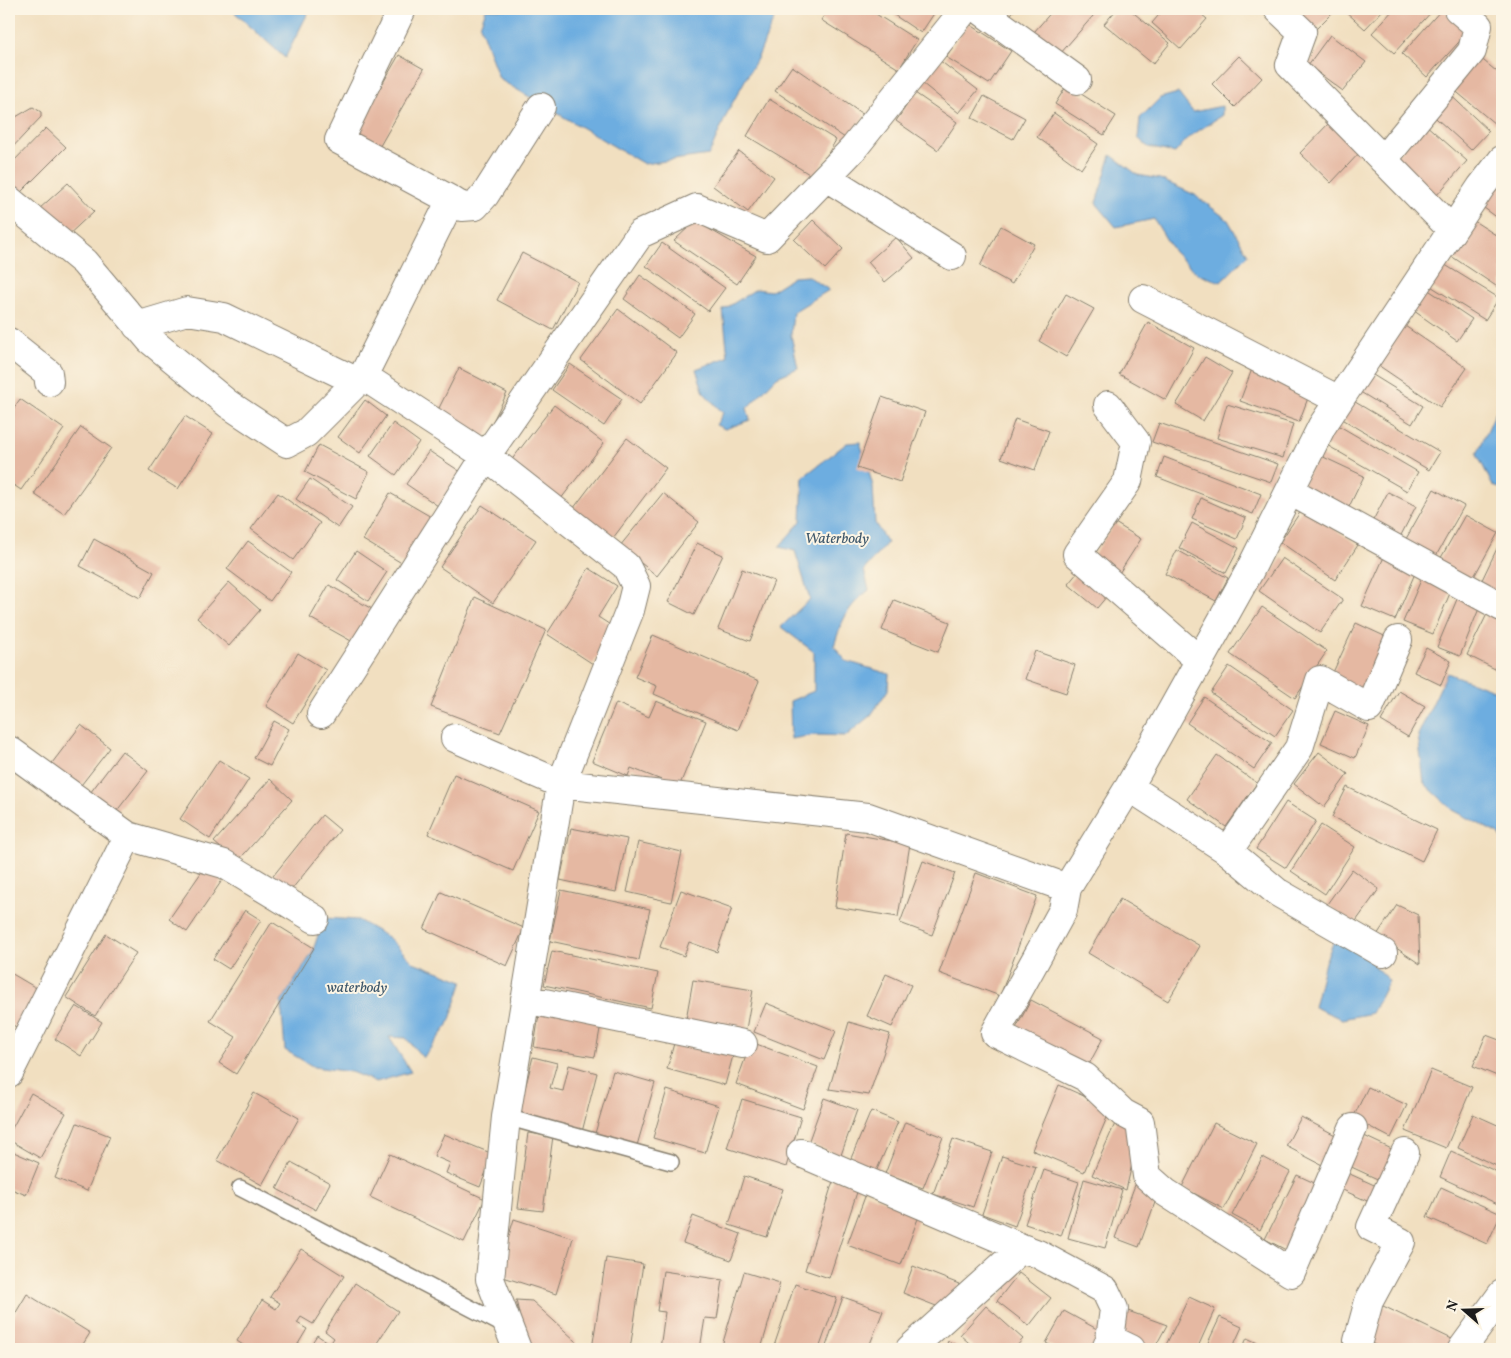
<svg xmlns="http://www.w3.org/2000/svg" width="1511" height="1358" font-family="Vollkorn,serif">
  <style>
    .water { fill: #6dade0; stroke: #44647e }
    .building { fill: #e5b8a2 }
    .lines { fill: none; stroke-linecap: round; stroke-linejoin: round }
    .service-casing { stroke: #867e6e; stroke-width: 18 }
    .minor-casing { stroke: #867e6e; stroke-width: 30 }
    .service { stroke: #fff; stroke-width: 15 }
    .minor { stroke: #fff; stroke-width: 28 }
    .labels { text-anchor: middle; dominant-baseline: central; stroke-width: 4; stroke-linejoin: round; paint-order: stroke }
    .water-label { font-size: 15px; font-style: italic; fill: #3c566a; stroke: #fcf5e5 }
  </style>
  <rect width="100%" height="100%" fill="#fcf5e5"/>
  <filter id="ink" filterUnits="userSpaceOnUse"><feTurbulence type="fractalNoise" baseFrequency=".02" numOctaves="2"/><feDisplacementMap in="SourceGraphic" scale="10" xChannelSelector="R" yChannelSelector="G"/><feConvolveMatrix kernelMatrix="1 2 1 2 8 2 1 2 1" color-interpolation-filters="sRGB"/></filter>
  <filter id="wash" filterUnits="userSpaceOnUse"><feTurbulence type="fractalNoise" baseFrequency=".0096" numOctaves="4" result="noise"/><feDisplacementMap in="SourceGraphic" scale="20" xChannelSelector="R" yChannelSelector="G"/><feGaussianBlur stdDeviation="1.12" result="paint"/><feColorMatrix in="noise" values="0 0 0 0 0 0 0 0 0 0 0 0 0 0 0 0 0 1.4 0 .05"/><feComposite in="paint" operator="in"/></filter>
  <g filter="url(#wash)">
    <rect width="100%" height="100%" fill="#f1dfc0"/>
    <path class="water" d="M231,9H310L285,58Z
      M486,9H778L758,57L729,109L709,155L644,164L499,79L480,26Z
      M1178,93L1193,112L1222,106V115L1188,138L1175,153L1148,147L1138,138L1140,118L1160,98Z
      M1111,155L1138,175L1160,179L1195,195L1228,220L1248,255L1221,282L1198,274L1174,252L1154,219L1116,227L1096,203Z
      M808,276L829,290L793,312L791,335L798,368L777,377L747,408L750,420L725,429L716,425L723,413L704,393L696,369L728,357L723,310L756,289L771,291L793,277Z
      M1502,398V489L1493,486L1477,454Z
      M860,442L873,486L875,523L887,543L864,570L869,590C847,607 842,620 834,646L846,661L889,674L888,690L871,715L846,736L814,735L791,739L790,701L814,691V652L781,627L810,599L795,551L779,547L801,521L803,477L847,443Z
      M1447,673L1502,693V839L1500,835L1453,810L1424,783L1418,735Z
      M324,918L358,920L389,938L413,962L463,981L448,1025L423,1058L406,1038L389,1037L411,1072L376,1082L351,1072L314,1067L285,1050L281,1002L312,953Z
      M1334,941L1359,950L1389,981L1372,1013L1342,1019L1314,1007L1325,962Z"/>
    <g id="blocks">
      <path class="building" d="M829,9H868L917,40L899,69L821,20Z
        M885,9H937L921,33Z
        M998,9H1015L1009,17Z
        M1054,9H1099L1060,54L1034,32Z
        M1117,9H1129L1170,43L1153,64L1104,24Z
        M1164,9H1195L1207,19L1181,49L1152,23Z
        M1292,9H1336L1315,30Z
        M1346,9H1384L1365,29L1344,10Z
        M1394,9H1434L1394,53L1372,33Z
        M1442,9L1468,32L1427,77L1402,54Z
        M968,23L1011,51L989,84L946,57Z
        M1330,35L1366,62L1343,91L1308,65Z
        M399,55L424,69L377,151L352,137Z
        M1239,56L1262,78L1235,107L1212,84Z
        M1478,56L1502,76V115L1495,124L1452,88Z
        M939,60L978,90L959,113L922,83Z
        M792,66L864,115L848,140L775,91Z
        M1067,85L1116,116L1104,135L1055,104Z
        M1444,89L1489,131L1471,150L1426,109Z
        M915,93L957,122L938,150L896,121Z
        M984,96L1025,118L1013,139L972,118Z
        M769,99L836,140L814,177L747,136Z
        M33,107L41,112V117L9,151V121Z
        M1054,113L1098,144L1081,169L1037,137Z
        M1332,120L1363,149L1331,183L1300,153Z
        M1425,124L1467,161L1436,196L1394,159Z
        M46,128L66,147L14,199L9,194V166Z
        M739,151L774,177L748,212L713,186Z
        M1502,173V221L1480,205Z
        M68,183L94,211L65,238L39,209Z
        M813,220L843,249L825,269L794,240Z
        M695,221L756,256L737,284L674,241Z
        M1474,221L1502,239V290L1451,256Z
        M1001,226L1034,244L1012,284L980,266Z
        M896,237L914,258L885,282L868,262Z
        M662,243L725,288L708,311L646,266Z
        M522,253L578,282L553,330L497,300Z
        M1442,263L1499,298L1485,320L1429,285Z
        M640,275L695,314L678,338L624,299Z
        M1421,285L1472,319L1457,341L1407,306Z
        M1066,294L1094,309L1066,357L1039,341Z
        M618,309L677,353L640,404L581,360Z
        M1148,322L1194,348L1166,400L1119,374Z
        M1399,322L1467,368L1440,407L1372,361Z
        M1205,357L1232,373L1203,421L1176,405Z
        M570,364L622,399L604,426L552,390Z
        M459,368L507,393L484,439L436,414Z
        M1252,369L1311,390L1299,422L1240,401Z
        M1365,370L1423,406L1412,424L1354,388Z
        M882,397L925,412L900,482L857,468Z
        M20,399L64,429L21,490L9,482V415Z
        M1350,399L1440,452L1429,470L1339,417Z
        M365,400L386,416L360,453L338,437Z
        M1227,404L1293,424L1283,458L1217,438Z
        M554,405L604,443L560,500L510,462Z
        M185,416L213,434L178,489L149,471Z
        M1015,419L1049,431L1035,470L1001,458Z
        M393,423L419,442L396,475L370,456Z
        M1159,423L1278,464L1271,482L1152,442Z
        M1336,424L1418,472L1407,491L1325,444Z
        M81,427L111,448L64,514L34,494Z
        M627,438L666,468L610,542L570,513Z
        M319,445L369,472L356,499L305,472Z
        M429,451L461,472L438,506L406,484Z
        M1317,454L1364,476L1346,513L1300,491Z
        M1164,457L1261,494L1253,514L1157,477Z
        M310,479L352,507L338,528L296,499Z
        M1434,489L1464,506L1432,563L1402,546Z
        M1388,492L1416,506L1398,541L1370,526Z
        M278,493L320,523L293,560L251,529Z
        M390,493L433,518L405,565L363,540Z
        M663,493L699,522L657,576L620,546Z
        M1201,498L1246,518L1237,539L1192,519Z
        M482,505L536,540L493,603L440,567Z
        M1303,508L1358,545L1335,580L1280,542Z
        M1465,515L1498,533L1471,582L1438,563Z
        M1115,523L1141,539L1116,578L1090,561Z
        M1192,523L1239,548L1226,573L1179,548Z
        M1502,538V595L1480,584Z
        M94,539L154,572L140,598L80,566Z
        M248,541L291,572L270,601L227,569Z
        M697,543L723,555L694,615L668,602Z
        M1177,550L1228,578L1216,601L1165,574Z
        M356,551L387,572L368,601L337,580Z
        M1384,557L1416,571L1395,620L1362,606Z
        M1282,558L1343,599L1320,633L1259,591Z
        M1083,566L1112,590L1097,608L1068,584Z
        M589,568L617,586L598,617L615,628L593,664L547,634Z
        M742,569L774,581L750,641L718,629Z
        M1424,573L1453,586L1433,634L1403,622Z
        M229,582L260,610L229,646L197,618Z
        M329,585L372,609L353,642L310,618Z
        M1460,592L1482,601L1460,656L1437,647Z
        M475,597L546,630L500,733L431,707Z
        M894,600L950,622L938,652L882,630Z
        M1262,607L1327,651L1295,698L1230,654Z
        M1490,608L1502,614V665L1499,671L1467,655Z
        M1356,623L1393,640L1366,698L1329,681Z
        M653,635L759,681L738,730L654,694L657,686L635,677Z
        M1426,648L1451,661L1441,685L1414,672Z
        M1035,651L1075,665L1066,693L1025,679Z
        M298,653L326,670L293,723L266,706Z
        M1229,666L1293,710L1275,736L1211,693Z
        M1399,691L1425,706L1408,737L1381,721Z
        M1204,697L1272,743L1254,769L1187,723Z
        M656,701L706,721L679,787L631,768L628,776L592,761L616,703L649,717Z
        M1335,711L1369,726L1355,758L1321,743Z
        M274,721L289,729L270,766L254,758Z
        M81,725L110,748L78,789L49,767Z
        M122,751L148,771L112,817L87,797Z
        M1319,752L1348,774L1324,807L1294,784Z
        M1217,755L1257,783L1226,827L1187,799Z
        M219,760L249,779L210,839L180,819Z
        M454,774L539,811L513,871L428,834Z
        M270,779L292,800L237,862L214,842Z
        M1347,787L1437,830L1422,861L1332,817Z
        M1286,802L1316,821L1286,868L1256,849Z
        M322,815L340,830L287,895L269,881Z
        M1321,825L1355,847L1325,894L1291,871Z
        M571,828L627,839L616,892L560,880Z
        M846,833L910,844L898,917L835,907Z
        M638,842L682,852L671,902L627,892Z
        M923,861L955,873L932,935L900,923Z
        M205,867L223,879L187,932L169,919Z
        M1352,869L1379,889L1354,924L1327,904Z
        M976,873L1037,896L1000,996L939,973Z
        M561,890L650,909L639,960L550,941Z
        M681,890L732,908L717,952L689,942L684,956L660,947Z
        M441,892L524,928L507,966L424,929Z
        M1120,899L1200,946L1168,1001L1088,953Z
        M1397,905L1418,915L1420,964L1377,935Z
        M245,910L261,920L229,969L213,959Z
        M272,922L314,948L236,1074L219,1063L236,1037L210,1021Z
        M106,934L136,953L95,1016L66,997Z
        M552,951L658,973L651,1008L544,985Z
        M9,972L43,992L22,1030L9,1023Z
        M886,974L911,985L892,1027L867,1016Z
        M693,980L753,990L745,1035L685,1025Z
        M1031,1000L1103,1038L1087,1068L1015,1030Z
        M766,1003L836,1031L824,1060L754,1032Z
        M76,1006L102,1022L81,1056L55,1039Z
        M540,1008L602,1018L595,1057L534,1047Z
        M849,1022L890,1034L869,1095L829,1089Z
        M1486,1035L1502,1041V1078L1473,1066Z
        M676,1036L734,1052L725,1085L667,1069Z
        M751,1042L818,1067L803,1109L736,1084Z
        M533,1057L557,1063L550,1088L563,1091L569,1065L597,1073L582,1132L518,1116Z
        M1431,1070L1472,1087L1446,1148L1405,1131Z
        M613,1071L655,1083L636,1149L594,1137Z
        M1059,1085L1111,1108L1084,1172L1032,1150Z
        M1368,1087L1407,1105L1391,1138L1353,1118Z
        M667,1090L719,1106L705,1153L653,1138Z
        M31,1093L66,1113L40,1158L9,1140V1134Z
        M254,1093L299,1118L262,1185L217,1160Z
        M824,1098L857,1110L841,1155L808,1143Z
        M742,1099L801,1117L786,1167L727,1148Z
        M871,1111L898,1122L875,1174L849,1163Z
        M1473,1114L1502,1127L1501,1168L1458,1148Z
        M1118,1117L1126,1121L1135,1151L1126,1190L1092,1175Z
        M1301,1117L1341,1138L1326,1167L1286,1146Z
        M905,1122L943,1137L923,1188L885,1174Z
        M77,1123L110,1136L87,1191L55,1178Z
        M1214,1123L1257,1144L1224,1209L1182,1187Z
        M528,1133L553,1136L543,1211L518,1208Z
        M444,1134L493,1154L480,1187L446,1173L450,1163L434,1156Z
        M1360,1134L1400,1153L1386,1183L1345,1164Z
        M953,1139L992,1152L973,1207L933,1194Z
        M9,1150L39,1163L26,1195L9,1188Z
        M1451,1151L1502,1174V1206L1440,1177Z
        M390,1154L485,1199L464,1242L370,1197Z
        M1002,1156L1036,1167L1015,1226L982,1214Z
        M1263,1157L1290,1172L1260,1230L1232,1215Z
        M291,1162L330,1183L316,1210L277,1189Z
        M1044,1170L1079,1182L1061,1236L1025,1224Z
        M1341,1170L1383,1189L1376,1205L1334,1186Z
        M1297,1175L1321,1186L1288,1251L1265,1239Z
        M744,1176L783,1189L767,1237L729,1225Z
        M834,1178L859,1186L829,1278L805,1270Z
        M1084,1179L1122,1190L1105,1248L1068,1238Z
        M1135,1185L1158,1194L1139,1247L1115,1238Z
        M1441,1187L1501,1214L1487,1244L1427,1217Z
        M866,1194L920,1213L901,1265L847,1245Z
        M693,1216L741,1234L731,1260L683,1243Z
        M514,1219L573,1238L556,1294L497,1275Z
        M301,1249L344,1276L313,1324L301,1317L297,1323L307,1329L295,1349H249L237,1341L262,1300L276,1309L280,1303L270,1297Z
        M606,1258L643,1264L630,1349H592Z
        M913,1266L959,1284L949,1311L903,1293Z
        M663,1271L723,1280L717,1319L705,1318L700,1349H660L665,1312L657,1311Z
        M744,1272L780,1283L761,1349H721Z
        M1019,1273L1051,1298L1029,1326L997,1301Z
        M355,1283L398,1311L373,1349H308L317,1335L330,1344L334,1338L325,1331Z
        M795,1284L837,1298L819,1349H773Z
        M27,1294L90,1333L80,1349H9V1324Z
        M843,1297L883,1311L868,1349H825Z
        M1189,1297L1215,1309L1197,1349H1164Z
        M516,1300L532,1301L576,1341L575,1349H527Z
        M1381,1305L1454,1340L1449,1349H1383L1365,1340Z
        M986,1306L1023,1339L1014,1349H976L960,1335Z
        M1064,1311L1106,1334L1098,1349H1057L1046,1343Z
        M1128,1311L1167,1325L1154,1349H1145L1118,1336Z
        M1220,1317L1242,1327L1232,1349H1205Z
        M1247,1338L1270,1349H1242Z
        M948,1341L964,1349H945Z"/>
    </g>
  </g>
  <g filter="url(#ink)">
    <use href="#blocks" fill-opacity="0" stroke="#867e6e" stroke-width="1"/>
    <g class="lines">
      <g class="service-casing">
        <path id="service" d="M506,1117L671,1162
          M240,1188L507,1327"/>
      </g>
      <g class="minor-casing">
        <path id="minor" d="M402,9L339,140L451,200L363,376L486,456L626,566L636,586L630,610L561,784L455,738
          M979,9L1077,80
          M1278,9L1302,32L1290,65L1452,230
          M1383,160L1472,51L1478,26L1458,9
          M826,177L952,256
          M9,200L84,262L150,340L228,404L287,443L306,433L363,376
          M451,200L462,207L475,206L485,195L541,107
          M1143,299L1339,400
          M137,326L187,311L224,317L358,382
          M9,342L48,373L49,382
          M1108,405L1136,442L1128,481L1077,554L1200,661
          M1290,491L1502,607
          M321,714L486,456L640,234L697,208L767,238L853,149L965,9
          M9,750L128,836L9,1073
          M1129,787L1228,851L1277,892L1383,953
          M128,836L224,864L315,919
          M1228,851L1299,748L1320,680L1369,708L1398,640
          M1067,888L1063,910L995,1033L1085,1077L1123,1113L1140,1122L1147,1176L1165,1192L1291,1273L1353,1128
          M525,999L743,1044
          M801,1153L1022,1248
          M1110,1339L1131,1349
          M1358,1341L1369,1301L1401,1242L1371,1227L1405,1153
          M517,1349L490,1279L506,1117L561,784L868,817L1067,888L1129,787L1249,572L1322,426L1481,187L1502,160
          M910,1349L1022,1248L1038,1254L1105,1290L1114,1309L1110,1339L1106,1349
          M1462,1349L1502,1294"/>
      </g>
      <use href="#service" class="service"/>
      <use href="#minor" class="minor"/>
    </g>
  </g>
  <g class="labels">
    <g class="water-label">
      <text x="837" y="539">Waterbody</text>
      <text x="357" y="988">waterbody</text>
    </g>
  </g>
  <rect width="1511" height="1358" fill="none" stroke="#fcf5e5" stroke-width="30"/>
  <g transform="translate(1464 1310) rotate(290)" stroke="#fcf5e5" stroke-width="4" paint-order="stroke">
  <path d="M0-4L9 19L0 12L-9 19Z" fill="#1c1c1c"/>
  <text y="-8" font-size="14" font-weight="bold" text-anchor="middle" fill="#1c1c1c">N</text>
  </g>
</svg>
